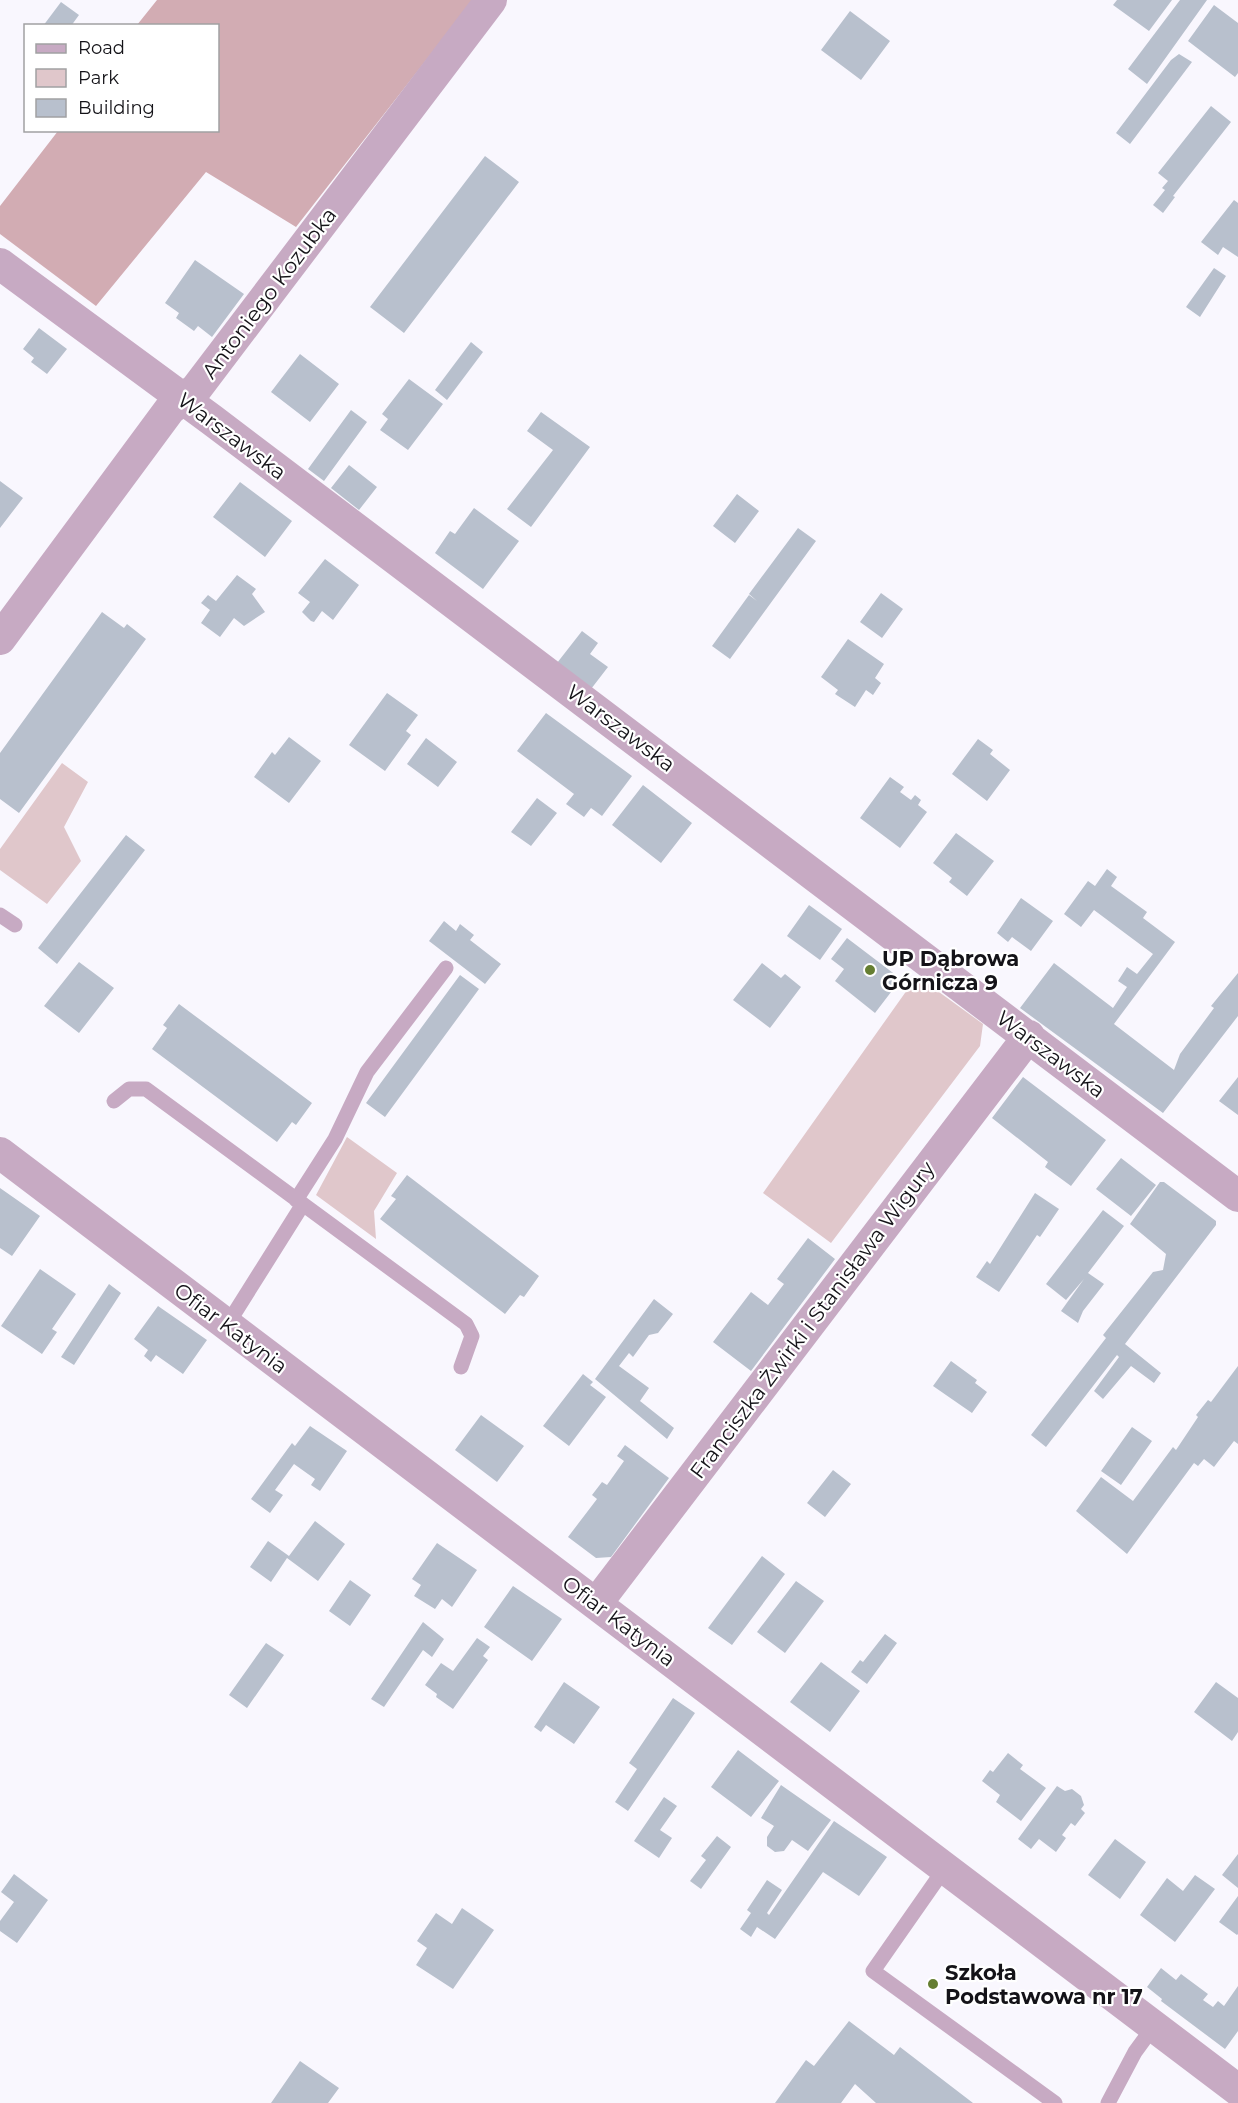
<svg xmlns="http://www.w3.org/2000/svg" width="1238" height="2103" font-family="Montserrat,sans-serif">
  <style>
    .green { fill: #e0c7cb }
    .forest { fill: #d2acb3 }
    .building { fill: #b8c0cd }
    .lines { fill: none; stroke-linecap: round; stroke-linejoin: round }
    .lane { stroke: #c7aac3; stroke-width: 15 }
    .street { stroke: #c7aac3; stroke-width: 32 }
    .poi-dot { fill: #657e31; stroke: #fff; stroke-width: 2 }
    .labels { text-anchor: middle; dominant-baseline: central; stroke-width: 4.5; stroke-linejoin: round; paint-order: stroke }
    .street-label { font-size: 21px; fill: #141318; stroke: #fff }
    .poi-label { font-size: 21px; font-weight: bold; fill: #141318; stroke: #fff; text-anchor: start }
  </style>
  <rect width="100%" height="100%" fill="#f9f7fe"/>
  <path class="green" d="M62,763L88,782L64,827L81,861L47,904L0,870V849Z
    M917,976L983,1024L980,1046L831,1243L763,1193Z
    M347,1137L397,1173L374,1211L376,1239L316,1195Z"/>
  <path class="forest" d="M157,0H473L296,227L206,172L96,306L0,234V206L58,131L218,130V26L137,25Z"/>
  <path class="building" d="M1117,0H1172L1149,31L1113,5Z
    M1180,0H1207L1147,84L1128,69Z
    M61,2L79,15L71,26H43Z
    M1214,5L1238,23V73L1235,77L1188,41Z
    M850,11L890,41L861,80L821,50Z
    M1179,54L1192,62L1130,144L1116,133L1171,60Z
    M1211,106L1231,122L1173,196L1175,197L1163,213L1153,205L1165,190L1162,188L1168,181L1158,173Z
    M485,156L519,182L404,333L370,307Z
    M1234,200L1238,203V257L1223,247L1218,255L1201,242Z
    M195,260L244,294L212,337L198,326L194,331L176,318L179,313L165,303Z
    M1214,268L1226,276L1200,317L1186,307Z
    M39,328L67,349L47,374L31,362L34,358L23,349Z
    M471,342L483,352L447,400L435,390Z
    M300,354L339,384L310,422L271,392Z
    M409,379L443,404L408,450L380,430L388,419L382,414Z
    M351,410L367,422L324,481L308,469Z
    M541,412L590,447L531,527L507,509L553,450L527,431Z
    M349,465L377,487L359,510L331,488Z
    M0,481L23,498L0,528Z
    M240,482L292,521L265,557L213,517Z
    M737,494L759,511L735,543L713,526Z
    M474,508L519,541L483,589L435,553L450,531L455,534Z
    M798,528L816,541L730,659L712,646L749,595L757,601L749,594Z
    M325,559L359,585L333,620L322,611L314,622L311,621L302,612L310,602L298,593Z
    M237,575L256,589L252,594L265,612L244,626L234,618L220,637L201,623L210,610L201,603L208,595L216,601Z
    M881,593L903,609L882,638L860,622Z
    M102,612L124,628L127,624L146,639L19,813L0,799V753Z
    M582,631L598,643L590,654L608,667L591,689L557,663Z
    M848,639L884,664L875,678L881,683L873,695L866,690L855,707L835,694L838,690L821,677Z
    M387,693L418,715L406,731L411,735L385,771L349,745Z
    M546,713L632,776L602,816L591,808L584,817L566,804L574,794L517,751Z
    M289,737L321,761L289,803L254,777L272,752L275,755Z
    M426,738L457,762L438,787L407,764Z
    M978,739L993,750L990,754L1010,770L987,801L952,774Z
    M890,777L904,787L900,792L911,800L915,795L921,800L918,805L927,812L900,848L860,818Z
    M643,785L692,823L661,863L612,825Z
    M537,798L557,813L531,846L511,832Z
    M956,833L994,861L967,896L949,882L952,878L933,863Z
    M126,835L145,850L57,964L38,948Z
    M1107,869L1117,877L1111,886L1147,912L1143,918L1175,942L1114,1024L1174,1070L1180,1054L1214,1008L1211,1006L1238,973V1016L1163,1113L1020,1008L1054,963L1113,1008L1127,987L1118,981L1127,967L1137,974L1153,954L1094,910L1081,927L1064,914L1088,881L1095,886Z
    M1021,898L1053,921L1031,951L1012,937L1008,942L997,933Z
    M809,905L842,929L820,960L787,936Z
    M444,921L456,931L460,924L474,935L470,940L501,964L485,984L429,941Z
    M847,938L901,979L875,1013L835,981L844,969L831,959Z
    M79,962L114,988L79,1033L44,1006Z
    M762,963L781,978L785,974L801,987L770,1028L733,1000Z
    M460,975L479,989L385,1117L366,1103Z
    M179,1004L312,1103L296,1125L292,1122L277,1142L152,1049L167,1028L163,1025Z
    M1023,1077L1106,1140L1071,1186L1045,1167L1048,1162L992,1118Z
    M1238,1077V1115L1219,1101Z
    M1121,1158L1156,1185L1131,1216L1096,1189Z
    M407,1175L539,1276L524,1297L520,1295L505,1314L380,1219L396,1199L391,1196Z
    M1160,1182H1164L1216,1221V1225L1125,1344L1161,1373L1154,1383L1131,1366L1103,1399L1094,1391L1119,1357L1117,1355L1046,1447L1031,1435L1106,1338L1103,1335L1153,1272L1163,1270L1166,1254L1130,1224Z
    M0,1188L40,1216L12,1256L0,1248Z
    M1035,1193L1059,1209L1040,1237L1037,1235L999,1292L976,1277L987,1261L990,1264Z
    M1103,1210L1124,1226L1088,1273L1104,1284L1083,1311L1078,1323L1061,1311L1084,1279L1066,1300L1046,1284Z
    M808,1238L835,1259L751,1371L713,1342L751,1292L768,1305L784,1284L777,1279Z
    M40,1269L76,1294L52,1329L57,1332L42,1354L1,1326Z
    M109,1284L121,1293L74,1365L61,1357Z
    M654,1299L673,1314L658,1333L649,1335L633,1357L629,1353L619,1366L649,1388L640,1401L674,1428L667,1439L595,1379Z
    M158,1306L207,1340L183,1374L156,1355L151,1362L144,1356L148,1350L134,1339Z
    M951,1361L977,1380L975,1383L987,1392L972,1413L933,1386Z
    M1238,1366V1444L1234,1441L1214,1467L1204,1459L1198,1466L1194,1463L1127,1554L1076,1511L1101,1477L1133,1501L1173,1447L1176,1450L1198,1417L1196,1415L1208,1400L1211,1402Z
    M583,1374L593,1382L590,1385L606,1397L569,1446L543,1426Z
    M481,1415L524,1446L497,1482L455,1450Z
    M310,1426L347,1451L320,1491L311,1485L315,1479L294,1464L275,1490L283,1495L270,1513L251,1499L292,1443L295,1446Z
    M1132,1427L1152,1441L1121,1485L1101,1471Z
    M625,1445L669,1478L611,1557L596,1558L568,1537L597,1499L592,1495L602,1482L607,1485L624,1461L617,1456Z
    M833,1470L851,1484L825,1517L807,1503Z
    M315,1521L345,1544L318,1581L287,1558L271,1582L250,1567L268,1541L289,1556Z
    M437,1543L477,1570L452,1607L442,1599L435,1609L414,1596L421,1585L412,1579Z
    M762,1556L785,1574L732,1645L708,1628Z
    M350,1580L371,1595L350,1626L329,1611Z
    M796,1581L824,1601L785,1653L757,1632Z
    M513,1586L562,1619L532,1661L484,1627Z
    M423,1622L444,1639L432,1657L423,1650L384,1707L371,1699Z
    M885,1634L897,1643L867,1684L851,1672L860,1660L863,1662Z
    M477,1638L490,1647L483,1656L488,1660L453,1709L436,1697L437,1694L425,1685L441,1663L453,1671Z
    M266,1643L284,1655L247,1708L229,1695Z
    M821,1662L860,1691L830,1732L790,1702Z
    M564,1682L600,1707L574,1744L546,1725L541,1732L534,1727Z
    M1216,1682L1238,1698V1732L1232,1741L1194,1712Z
    M673,1698L695,1713L628,1811L615,1802L637,1769L629,1763Z
    M738,1750L779,1781L751,1817L711,1787Z
    M1008,1753L1023,1765L1020,1769L1046,1788L1021,1821L996,1802L1000,1795L982,1781L990,1770L993,1772Z
    M781,1785L831,1820L808,1851L792,1840L784,1851L775,1852L767,1846V1837L774,1826L761,1818Z
    M1057,1786L1065,1791L1072,1789L1081,1796L1084,1805L1081,1809L1085,1813L1075,1826L1071,1823L1062,1835L1066,1838L1056,1852L1039,1839L1031,1849L1018,1839Z
    M664,1797L677,1806L660,1830L672,1838L659,1858L634,1841Z
    M834,1821L887,1857L859,1896L823,1872L775,1939L757,1927L751,1937L740,1929L751,1913L747,1910L767,1880L782,1890L767,1913L769,1915Z
    M717,1836L731,1847L701,1889L690,1881L706,1860L701,1856Z
    M1115,1839L1146,1862L1120,1899L1088,1875Z
    M1238,1854V1888L1222,1875Z
    M14,1874L48,1900L17,1943L0,1931V1921L14,1902L1,1892Z
    M1195,1875L1215,1889L1175,1942L1140,1915L1167,1878L1183,1891Z
    M1238,1896V1934L1237,1935L1219,1922Z
    M462,1908L494,1930L453,1989L416,1965L427,1948L417,1941L436,1913L452,1924Z
    M1161,1968L1176,1980L1181,1974L1208,1994L1203,2000L1213,2007L1218,2001L1224,2006L1238,1986V2031L1225,2049L1161,2001L1162,1999L1147,1987Z
    M849,2021L894,2055L900,2047L973,2103H876L855,2084L841,2103H775L806,2060L814,2066Z
    M300,2061L339,2088L328,2103H271Z"/>
  <g class="lines">
    <path class="lane" d="M0,915L15,925
      M114,1101L129,1089H146L466,1324L472,1336L461,1367
      M296,1200L335,1139L367,1072L446,968
      M227,1325L303,1204
      M945,1868L873,1971L1055,2103
      M1108,2103L1135,2052L1154,2026"/>
    <path class="street" d="M0,264L212,420L1238,1196
      M0,639L170,409L196,389L491,0
      M0,1153L1238,2090
      M596,1604L1029,1036"/>
  </g>
  <g class="poi-dot">
    <circle cx="870" cy="970" r="6"/>
    <circle cx="933" cy="1984" r="6"/>
  </g>
  <g class="labels">
    <g class="street-label">
      <text transform="translate(269 293) rotate(-53)">Antoniego Kozubka</text>
      <text transform="translate(232 436) rotate(37)">Warszawska</text>
      <text transform="translate(621 728) rotate(37)">Warszawska</text>
      <text transform="translate(1051 1054) rotate(37)">Warszawska</text>
      <text transform="translate(812 1320) rotate(-53)">Franciszka Żwirki i Stanisława Wigury</text>
      <text transform="translate(231 1328) rotate(37)">Ofiar Katynia</text>
      <text transform="translate(619 1621) rotate(37)">Ofiar Katynia</text>
    </g>
    <g class="poi-label">
      <text x="882" y="958">UP Dąbrowa<tspan x="882" dy="24">Górnicza 9</tspan></text>
      <text x="945" y="1972">Szkoła<tspan x="945" dy="24">Podstawowa nr 17</tspan></text>
    </g>
  </g>
  <rect x="24" y="24" width="195" height="108" fill="#ffffff" stroke="#a1a1a3" stroke-width="1.5"/>
  <rect x="36" y="44" width="30" height="9" fill="#c7aac3" stroke="#a1a1a3" stroke-width="1.5"/>
  <text x="78" y="54" font-size="18" fill="#141318">Road</text>
  <rect x="36" y="69" width="30" height="18" fill="#e0c7cb" stroke="#a1a1a3" stroke-width="1.5"/>
  <text x="78" y="84" font-size="18" fill="#141318">Park</text>
  <rect x="36" y="99" width="30" height="18" fill="#b8c0cd" stroke="#a1a1a3" stroke-width="1.5"/>
  <text x="78" y="114" font-size="18" fill="#141318">Building</text>
</svg>
